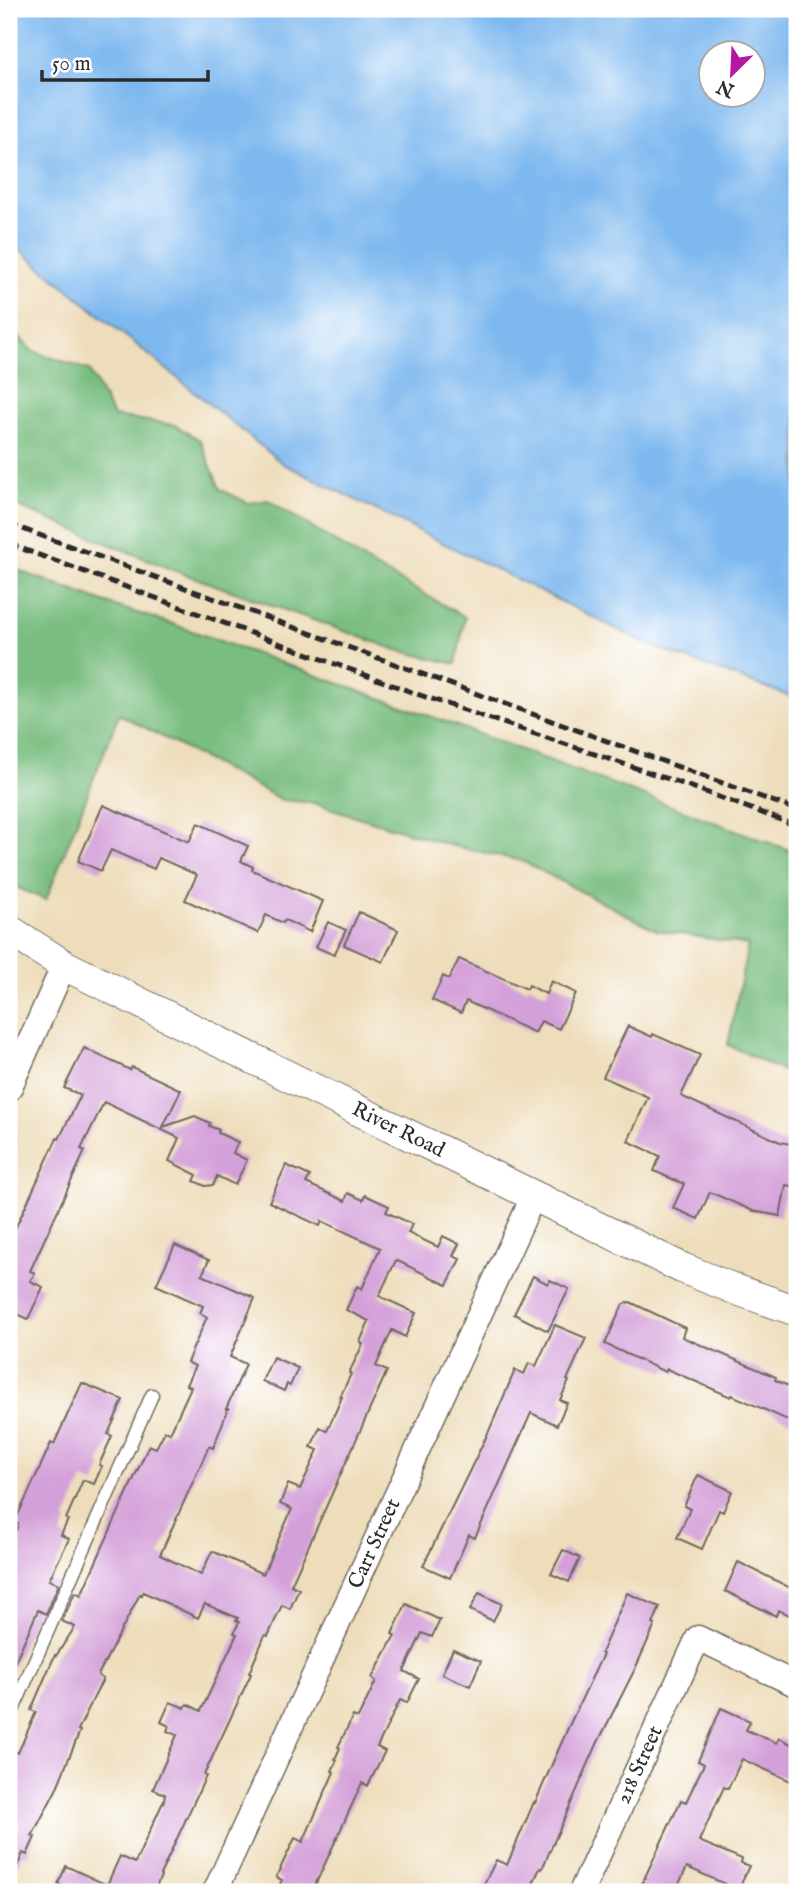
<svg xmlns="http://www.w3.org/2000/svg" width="806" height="1901" font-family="'IM FELL English',serif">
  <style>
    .forest { fill: #79bd80; stroke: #527456; stroke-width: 2 }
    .water { fill: #7db8ef; stroke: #54728d; stroke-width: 2; fill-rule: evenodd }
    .building { fill: #d4a0d9 }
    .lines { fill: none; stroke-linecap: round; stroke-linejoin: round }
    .service-casing { stroke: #6f695d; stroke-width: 15 }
    .minor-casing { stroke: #6f695d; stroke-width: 27 }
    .tertiary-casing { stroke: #6f695d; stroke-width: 32 }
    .service { stroke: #fff; stroke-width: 12 }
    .minor { stroke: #fff; stroke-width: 24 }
    .tertiary { stroke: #fff; stroke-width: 30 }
    .rail { stroke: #2b2b2b; stroke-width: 5; stroke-dasharray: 10 5; stroke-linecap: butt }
    .labels { text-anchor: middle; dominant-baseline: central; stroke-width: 6; stroke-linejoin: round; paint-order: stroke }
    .street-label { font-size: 21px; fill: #2b2b2b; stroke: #fff }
  </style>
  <rect width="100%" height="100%" fill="#fff"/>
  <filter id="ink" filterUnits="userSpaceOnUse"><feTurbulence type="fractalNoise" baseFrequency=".0143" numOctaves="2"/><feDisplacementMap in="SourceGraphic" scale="14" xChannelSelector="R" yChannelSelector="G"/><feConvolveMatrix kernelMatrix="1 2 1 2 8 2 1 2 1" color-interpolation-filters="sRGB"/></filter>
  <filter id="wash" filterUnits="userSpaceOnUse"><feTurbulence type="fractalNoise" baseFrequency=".00686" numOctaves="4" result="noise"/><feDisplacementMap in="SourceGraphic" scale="28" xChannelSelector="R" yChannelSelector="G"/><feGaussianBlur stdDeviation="1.57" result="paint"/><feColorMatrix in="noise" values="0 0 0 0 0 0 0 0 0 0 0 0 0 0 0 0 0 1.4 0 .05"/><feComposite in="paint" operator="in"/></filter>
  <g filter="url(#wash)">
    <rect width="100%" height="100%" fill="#edb"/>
    <path class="forest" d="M9,326L32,351L89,370L113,416L175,425L200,440L220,489L248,503L268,500L372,565L465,617L456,664L397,650L173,570L9,503Z
      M9,567L112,605L175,625L425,714L797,853V1078L728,1045L748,945L656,930L522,861L449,845L313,803L282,800L119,714L46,900L9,884Z"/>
    <path class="water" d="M9,9H797V699L651,646L283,464L9,241ZM712,52H754V94H712Z"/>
    <g id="blocks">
      <path class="building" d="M103,805L189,842L198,823L248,846L241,861L253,867L252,870L323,901L310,932L285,920L283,923L266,915L258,933L185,900L197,875L159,858L154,869L111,850L101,871L78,861Z
        M359,912L398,930L383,962L344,945Z
        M328,922L346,930L334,955L316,947Z
        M459,959L527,989L529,985L546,994L551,981L576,993L559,1029L541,1021L535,1033L466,1001L461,1013L432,1000L443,976L449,979Z
        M628,1026L652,1037L653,1034L700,1055L681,1096L780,1142L797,1145V1187L786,1185L780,1216L753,1211L710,1192L698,1219L673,1208L684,1184L654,1171L660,1156L628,1141L648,1097L603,1077Z
        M84,1048L130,1070L132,1067L181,1090L163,1127L195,1116L210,1123L209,1126L219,1130L218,1133L238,1142L233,1153L247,1160L235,1185L217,1176L213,1185L205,1186L194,1181L197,1175L169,1161L179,1138L104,1102L81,1149L85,1151L30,1271L35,1273L30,1281L43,1287L28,1319L9,1310V1242L57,1138L59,1139L81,1095L64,1088Z
        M286,1165L310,1176L306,1183L345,1201L348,1193L363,1200L365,1195L389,1206L386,1212L412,1224L408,1233L438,1247L443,1236L459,1244L453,1256L460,1259L447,1285L396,1260L379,1296L416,1313L405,1337L392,1330L376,1366L387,1371L291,1585L299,1589L290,1609L282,1605L268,1636L265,1635L249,1673L251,1674L204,1775L206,1776L160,1875L161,1876L154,1892H76L58,1884L66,1866L107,1885L120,1856L135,1863L164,1800L165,1794L153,1789L177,1735L167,1731L169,1726L161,1722L170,1702L185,1708L187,1704L201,1711L237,1634L234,1633L239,1622L236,1621L238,1618L205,1604L198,1618L143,1592L142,1595L140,1594L98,1675L103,1679L78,1730L80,1731L56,1790L32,1836L35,1837L27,1855L23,1853L9,1885V1749L18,1753L36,1712L31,1710L46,1675L55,1655L56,1656L75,1627L62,1621L75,1592L81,1595L149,1445L156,1448L165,1431L170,1433L191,1387L186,1385L195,1366L187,1362L207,1317L200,1313L203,1306L156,1285L175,1245L209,1260L202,1275L255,1298L230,1357L246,1364L226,1409H228L213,1448L209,1446L160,1555L201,1575L212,1551L263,1574L292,1509L280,1504L288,1484L300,1489L318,1450L311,1447L320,1427L327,1431L342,1397H340L351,1374L349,1373L363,1344L360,1342L369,1321L346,1310L357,1286L362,1289L380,1248L322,1221L320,1226L269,1202Z
        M533,1276L548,1284L550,1280L569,1289L548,1331L514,1314Z
        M630,1302L685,1328L682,1337L776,1377L775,1380L797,1390V1410L792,1422L732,1395L731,1397L667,1369L665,1372L605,1344L623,1304Z
        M555,1325L586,1338L567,1380L569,1381L560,1400L567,1403L557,1425L531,1413L475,1538L469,1535L450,1578L423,1566L489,1431L515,1370L524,1374L529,1363L536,1366Z
        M273,1357L298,1368L290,1386L287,1384L284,1391L262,1381Z
        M82,1383L123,1400L108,1434L112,1436L99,1465L102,1466L94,1484L83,1480L66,1519L68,1520L61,1535L69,1539L49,1580L59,1584L46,1614L38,1610L9,1675V1541H11L17,1528L18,1524L14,1523L26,1498L51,1443L54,1444Z
        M698,1475L732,1491L723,1512L719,1510L702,1549L677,1538L690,1509L684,1506Z
        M563,1550L580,1558L569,1582L551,1574Z
        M738,1562L797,1591V1618L778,1610L776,1616L725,1591Z
        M479,1593L502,1604L493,1621L470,1610Z
        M627,1593L660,1607L653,1624L655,1625L635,1669L598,1742L542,1869L540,1868L529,1892H480L496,1860L507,1865L534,1802L535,1803L568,1728L603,1654L601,1653Z
        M406,1604L440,1620L432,1637L422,1633L404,1671L419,1679L407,1703L400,1700L377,1747L385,1751L368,1786L362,1783L312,1892H276L282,1880L276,1877L295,1838L303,1842L334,1772L332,1771L337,1760L335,1759L340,1748L338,1747L353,1716L358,1718L376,1681L372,1678L395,1635L392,1634Z
        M453,1649L481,1661L470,1686L442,1674Z
        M721,1708L750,1721L746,1730L777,1743L779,1738L797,1747V1784L742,1759L728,1789L724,1787L699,1841L742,1859L741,1863L749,1866L738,1890L687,1867L675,1892H638L681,1800L686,1802L704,1764L698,1761Z"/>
    </g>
  </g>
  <g filter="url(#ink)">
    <use href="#blocks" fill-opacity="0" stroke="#6f695d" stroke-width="2"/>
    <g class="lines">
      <g class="service-casing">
        <path id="service" d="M9,1719L152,1395"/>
      </g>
      <g class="minor-casing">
        <g id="minor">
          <path d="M9,1089L64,965"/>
          <path id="s1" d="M215,1892L534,1195"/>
          <path id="s2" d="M581,1892L698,1638L797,1685"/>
        </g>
      </g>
      <g class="tertiary-casing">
        <g id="tertiary">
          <path id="s3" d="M9,930L64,965L300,1082L682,1268L737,1290L797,1311"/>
        </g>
      </g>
      <use href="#service" class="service"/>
      <use href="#minor" class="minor"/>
      <use href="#tertiary" class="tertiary"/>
      <path class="rail" d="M9,524L797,810
        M9,544L417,694L689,786L797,826"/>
    </g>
  </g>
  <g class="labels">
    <g class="street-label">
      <text stroke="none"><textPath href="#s3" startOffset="438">River Road</textPath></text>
      <text stroke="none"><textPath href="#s1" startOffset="383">Carr Street</textPath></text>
      <text stroke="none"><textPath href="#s2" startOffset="140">218 Street</textPath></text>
    </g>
  </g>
  <rect width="806" height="1901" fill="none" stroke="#fff" stroke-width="35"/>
  <g transform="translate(732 74) rotate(204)"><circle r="33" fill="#ffffff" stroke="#aaaaaa" stroke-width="2"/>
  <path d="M0-5L12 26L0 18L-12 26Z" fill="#b5179e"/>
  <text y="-10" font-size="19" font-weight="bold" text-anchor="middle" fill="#2b2b2b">N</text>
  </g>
  <path d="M42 70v10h166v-10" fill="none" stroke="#2b2b2b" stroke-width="3.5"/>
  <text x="52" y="70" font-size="21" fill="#2b2b2b" stroke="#ffffff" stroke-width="5" paint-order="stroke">50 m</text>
</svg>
